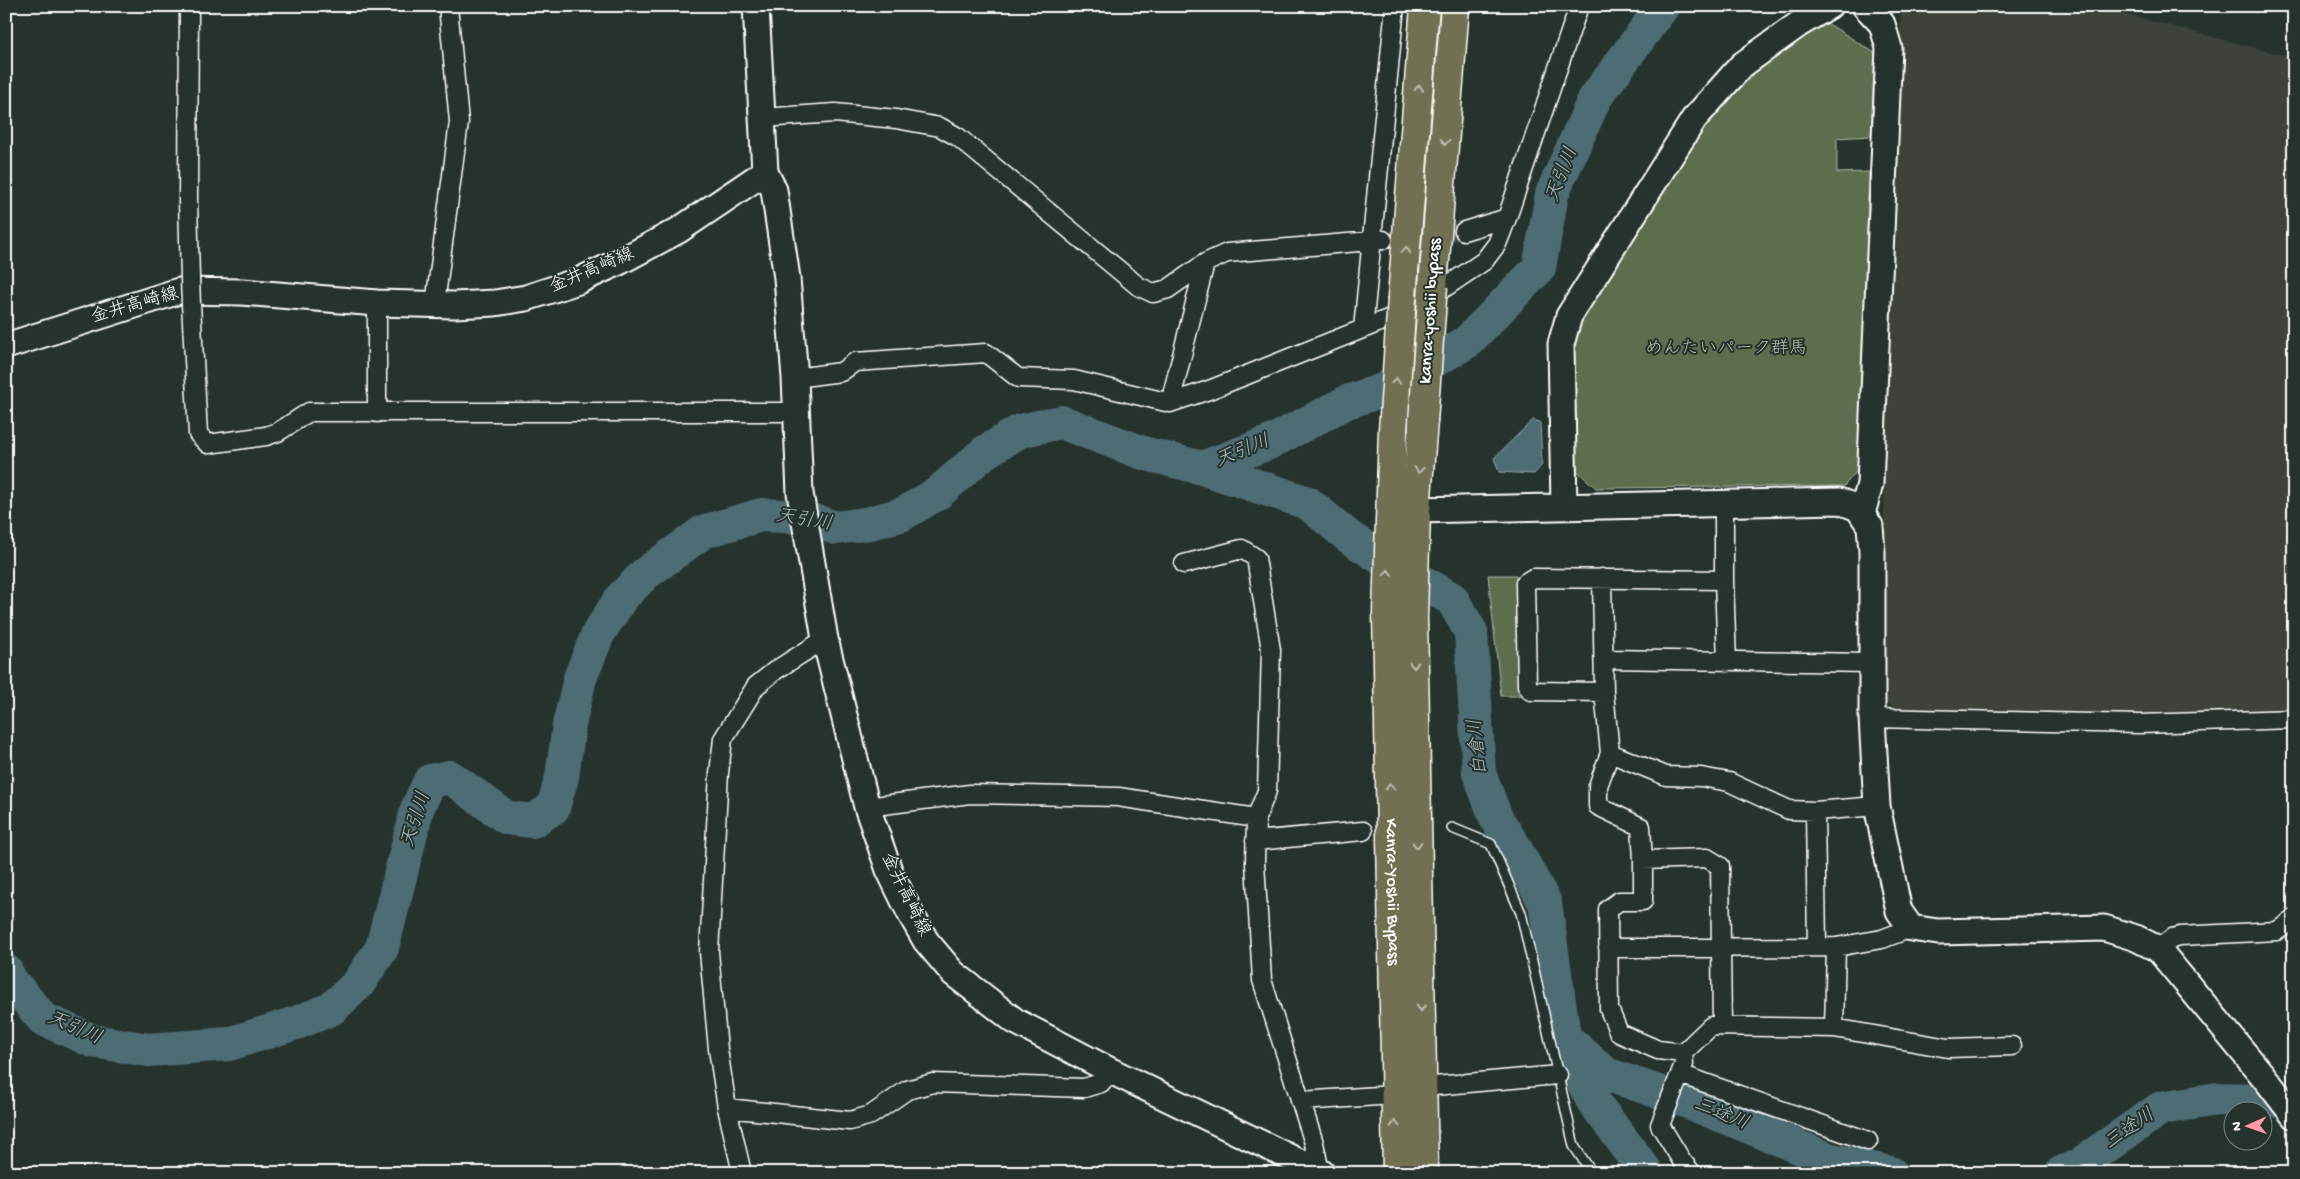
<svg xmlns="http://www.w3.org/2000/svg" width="2300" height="1179" font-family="'Gochi Hand','Klee One',sans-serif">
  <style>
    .built { fill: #3c433a }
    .green { fill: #5d6e50; stroke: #aeb6a8 }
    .water { fill: #4d6c73; stroke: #94a7ab }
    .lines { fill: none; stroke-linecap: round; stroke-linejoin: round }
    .river { stroke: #4d6c73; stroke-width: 34 }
    .street-tunnel { stroke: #3c4742; stroke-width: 18; stroke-dasharray: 18 9; stroke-linecap: butt }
    .lane-casing { stroke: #fff; stroke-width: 12 }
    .street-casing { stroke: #fff; stroke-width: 21 }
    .secondary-casing { stroke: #fff; stroke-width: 29 }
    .highway-casing { stroke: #fff; stroke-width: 31 }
    .lane { stroke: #26332d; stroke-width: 9 }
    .street { stroke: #26332d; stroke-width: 18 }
    .secondary { stroke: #26332d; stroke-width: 25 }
    .highway { stroke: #716f52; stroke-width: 28 }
    .street-bridge-casing { stroke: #fff; stroke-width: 21; stroke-linecap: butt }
    .highway-bridge-casing { stroke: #fff; stroke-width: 31; stroke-linecap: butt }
    .street-bridge { stroke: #26332d; stroke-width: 18 }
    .highway-bridge { stroke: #716f52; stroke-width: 28 }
    .oneway { stroke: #bfbeb1 }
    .labels { text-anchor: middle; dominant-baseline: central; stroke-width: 4; stroke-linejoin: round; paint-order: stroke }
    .street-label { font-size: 18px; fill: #fff; stroke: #26332d }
    .park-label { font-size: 18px; fill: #b6beb0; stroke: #26332d }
    .water-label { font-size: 19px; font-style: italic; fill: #afbdc0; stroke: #26332d }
  </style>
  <rect width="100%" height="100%" fill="#26332d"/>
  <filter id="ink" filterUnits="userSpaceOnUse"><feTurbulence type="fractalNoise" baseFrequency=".02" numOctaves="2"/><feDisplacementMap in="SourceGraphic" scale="10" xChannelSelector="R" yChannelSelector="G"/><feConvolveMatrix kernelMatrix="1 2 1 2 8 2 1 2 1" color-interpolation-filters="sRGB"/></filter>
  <g filter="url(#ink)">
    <path class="built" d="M1901,6H2093L2294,58V711L2180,717L1897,711L1887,702L1884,495Z"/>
    <path class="green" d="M1827,23L1875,53L1871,136L1837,138V173L1869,172L1859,468L1844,486L1596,488L1577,471L1574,341L1579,326L1706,123L1745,79L1775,54Z
      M1488,575H1516L1519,696H1501Z"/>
    <path class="water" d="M1533,420L1540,422L1542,465L1534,474L1499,472L1494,458Z"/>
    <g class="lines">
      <path class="river" d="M1202,468L1271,442L1347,402L1383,390L1467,342L1539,268L1552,194L1595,98L1663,6
        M6,971L11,981L43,1019L93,1041L148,1050L229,1044L299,1022L331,1009L358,984L382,948L417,809L430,781L450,777L507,818L533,821L553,808L562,777L569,725L580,678L598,634L621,598L645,574L703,532L761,515L802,517L836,528L870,523L903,514L938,493L985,452L1020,431L1061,422L1143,453L1202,468L1308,503L1349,537L1381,558L1452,599L1471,632L1479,773L1496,818L1514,846L1545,903L1564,1036L1573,1062L1593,1101L1647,1173
        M1572,1044L1606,1074L1688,1102L1828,1159L1891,1173
        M2061,1173L2079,1165L2161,1108L2217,1099L2294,1101"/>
      <path class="street-tunnel" d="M1396,238L1464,231"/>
      <g class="lane-casing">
        <path id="lane" d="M1452,828L1491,844L1521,913L1574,1146L1592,1173"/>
      </g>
      <g class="street-casing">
        <path id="street" d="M189,6L188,200L190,278
          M762,118L835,113L896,119L940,127L958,137L1138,286L1153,293L1168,289L1205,263L1227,253L1383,240
          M1464,231L1507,218L1579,6
          M377,303V413
          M191,304L198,434L208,444L266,436L278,432L309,412H796
          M435,304L459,122L448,6
          M1363,329L1395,6
          M795,378L841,372L855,362L986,353L1018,378L1074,380L1170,403L1209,390L1413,309L1484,261L1497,244L1507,218
          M1170,403L1205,263
          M1724,504V580L1727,662
          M1184,564L1242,549L1256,558L1271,650L1267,791L1256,818
          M1602,578L1604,692L1610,753L1666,776L1701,777L1729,782L1789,810L1815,811L1877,806
          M1604,659L1871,663
          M1604,692L1531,691L1527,685L1525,583L1533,578L1724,580
          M1872,718L2139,724L2294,719
          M1610,753L1598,786V806L1641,827L1643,860
          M867,807L970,794L1118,797L1256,818L1255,863L1262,980L1314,1143L1320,1172
          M1815,811L1817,947
          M1255,841L1363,831
          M1608,948L1836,947L1882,939L1911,928
          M2158,949L2172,938L2180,936L2277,931L2294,919
          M1834,1028L1836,947
          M1683,1053L1658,1050L1619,1033L1609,1009L1608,909L1619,901H1643V860L1707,858L1720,866L1722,1026
          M1680,1074L1868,1141
          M1423,1087L1558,1075
          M1300,1101L1394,1095
          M727,1108L718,1049L709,952L719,773L723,739L756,686L776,670L825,639
          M742,1173L727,1108L850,1121L871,1115L907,1090L933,1083L1084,1088L1101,1083L1111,1071
          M1692,1173L1682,1161L1660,1125L1684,1064L1683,1053L1711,1026L1834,1028L1948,1048L2012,1046"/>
      </g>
      <g class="secondary-casing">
        <path id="secondary" d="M756,6L765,172L774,190L787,278L795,378L800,493L825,639L867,807L889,870L910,913L926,941L953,973L1015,1021L1111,1071L1322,1173
          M6,346L179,291L242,292L377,303L454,305L495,303L526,298L578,281L621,261L679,230L765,172
          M1564,507L1561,344L1569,316L1694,119L1742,65L1799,24L1829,6
          M1416,510L1839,501L1858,508L1870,526L1872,552V718L1877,806L1899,911L1911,928L1938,932L2104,928L2136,938L2158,949L2264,1077L2294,1116
          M1862,514L1870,484L1889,48L1882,24L1865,6"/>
      </g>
      <g class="highway-casing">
        <g id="highway">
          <path d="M1433,286L1455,6"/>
          <path d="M1402,298L1425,6"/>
          <path d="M1423,421L1416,510L1413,617L1424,1173"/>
          <path id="s1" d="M1393,430L1387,612L1397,1173"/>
        </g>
      </g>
      <use href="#lane" class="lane"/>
      <use href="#street" class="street"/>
      <use href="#secondary" class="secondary"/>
      <use href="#highway" class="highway"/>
      <g class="street-bridge-casing">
        <path id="street-bridge" d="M190,278L191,304"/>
      </g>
      <g class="highway-bridge-casing">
        <path id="highway-bridge" d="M1423,421L1433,286
          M1393,430L1402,298"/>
      </g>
      <use href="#street-bridge" class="street-bridge"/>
      <use href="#highway-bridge" class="highway-bridge"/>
    </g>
    <defs><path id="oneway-chevron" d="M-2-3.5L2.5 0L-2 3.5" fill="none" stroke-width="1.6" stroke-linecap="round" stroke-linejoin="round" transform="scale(1.25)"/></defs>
    <g class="oneway">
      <use href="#oneway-chevron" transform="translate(1419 88) rotate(-85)"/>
      <use href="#oneway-chevron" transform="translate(1445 142) rotate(95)"/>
      <use href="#oneway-chevron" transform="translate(1406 250) rotate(-85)"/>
      <use href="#oneway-chevron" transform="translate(1396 381) rotate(-86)"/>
      <use href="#oneway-chevron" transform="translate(1419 470) rotate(94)"/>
      <use href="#oneway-chevron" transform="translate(1388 573) rotate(-89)"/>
      <use href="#oneway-chevron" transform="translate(1414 665) rotate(89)"/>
      <use href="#oneway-chevron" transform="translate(1390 787) rotate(-91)"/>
      <use href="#oneway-chevron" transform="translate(1417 845) rotate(89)"/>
      <use href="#oneway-chevron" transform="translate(1421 1008) rotate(89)"/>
      <use href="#oneway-chevron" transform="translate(1395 1124) rotate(-92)"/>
    </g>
  </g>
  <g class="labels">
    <g class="street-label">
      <text transform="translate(592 271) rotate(-23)">金井高崎線</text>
      <text transform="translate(135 306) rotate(-16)">金井高崎線</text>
      <text transform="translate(1431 311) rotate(-86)">kanra-yoshii bypass</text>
      <text stroke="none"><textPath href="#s1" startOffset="462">Kanra-Yoshii Bypass</textPath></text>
      <text transform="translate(905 895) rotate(64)">金井高崎線</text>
    </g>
    <g class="park-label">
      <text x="1726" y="349">めんたいパーク群馬</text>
    </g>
    <g class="water-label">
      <text transform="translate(1563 175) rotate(-69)">天引川</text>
      <text transform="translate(1243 452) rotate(-22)">天引川</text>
      <text transform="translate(804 521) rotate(9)">天引川</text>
      <text transform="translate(1479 747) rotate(-96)">白倉川</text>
      <text transform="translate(417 820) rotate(-72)">天引川</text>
      <text transform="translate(74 1029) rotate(23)">天引川</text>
      <text transform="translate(1721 1115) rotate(22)">三途川</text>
      <text transform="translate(2130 1130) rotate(-35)">三途川</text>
    </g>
  </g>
  <rect width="2300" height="1179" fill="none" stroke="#26332d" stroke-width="25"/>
  <rect x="12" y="12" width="2275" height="1154" fill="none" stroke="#fff" stroke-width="2" filter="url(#ink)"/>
  <g transform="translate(2248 1126) rotate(268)"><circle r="24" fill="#26332d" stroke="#7d8581"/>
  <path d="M0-4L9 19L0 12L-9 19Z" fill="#ff9aa2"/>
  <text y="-8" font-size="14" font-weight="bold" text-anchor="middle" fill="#ffffff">N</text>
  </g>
</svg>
